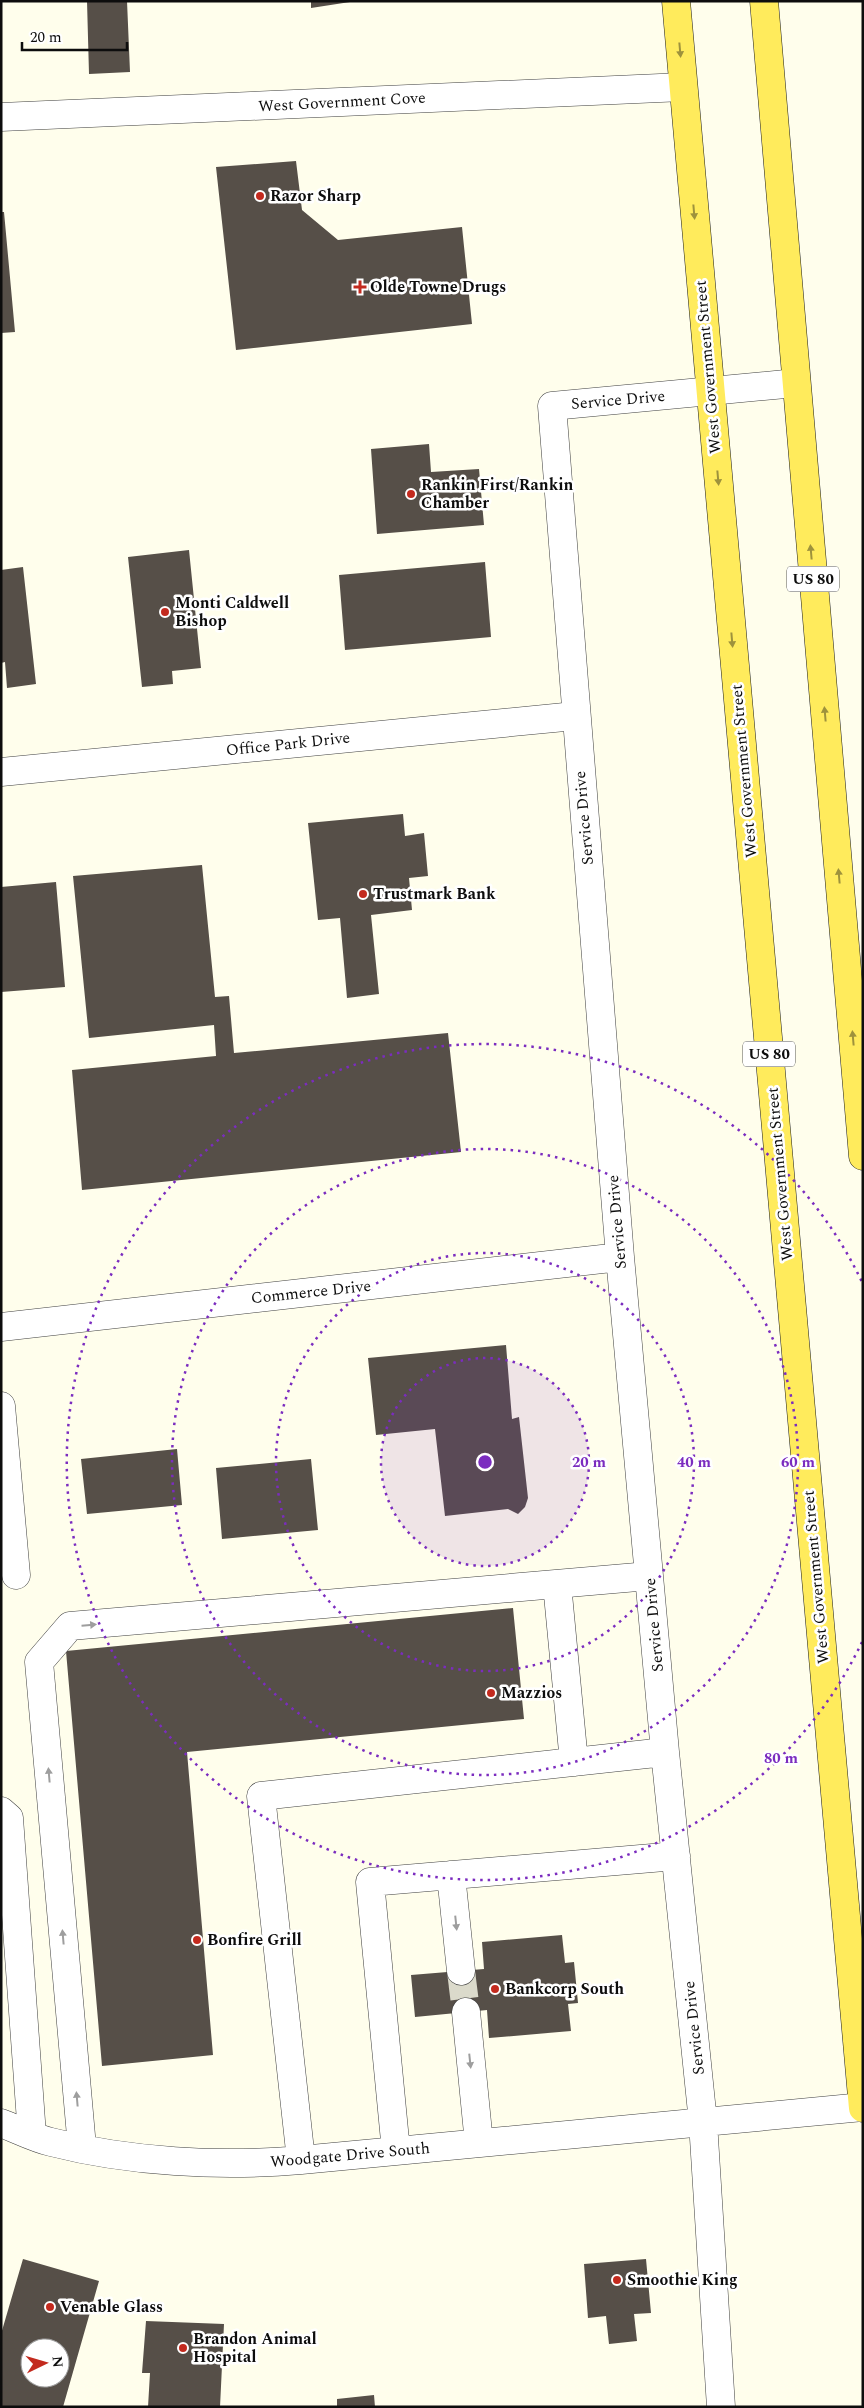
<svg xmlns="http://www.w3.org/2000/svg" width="864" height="2408" font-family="Spectral,serif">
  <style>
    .building { fill: #564f48; fill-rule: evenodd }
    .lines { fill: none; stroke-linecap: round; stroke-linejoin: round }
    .minor-tunnel { stroke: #dbdacb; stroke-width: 28; stroke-dasharray: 28 14; stroke-linecap: butt }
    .minor-casing { stroke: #404040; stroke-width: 29 }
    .major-casing { stroke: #1e1e1e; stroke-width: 29 }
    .minor { stroke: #fff; stroke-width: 28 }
    .major { stroke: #ffeb5c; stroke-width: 28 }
    .oneway { fill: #9e923c }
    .oneway2 { fill: #9e9e9e }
    .ring { fill: none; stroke: #7b2cbf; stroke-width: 2.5; stroke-dasharray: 2.5 5 }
    .poi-dot { fill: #c32a1e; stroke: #fff; stroke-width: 2 }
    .labels { text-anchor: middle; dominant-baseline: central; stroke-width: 5; stroke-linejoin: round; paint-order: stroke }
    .shield { fill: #fff; stroke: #565656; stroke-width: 1 }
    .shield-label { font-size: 15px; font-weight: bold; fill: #0d0d0d }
    .street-label { font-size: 16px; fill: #0d0d0d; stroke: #fff }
    .poi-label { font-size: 16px; font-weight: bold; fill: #0d0d0d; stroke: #fff; text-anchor: start }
    .centre { fill: #7b2cbf; stroke: #fff; stroke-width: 2.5 }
    .ring-label { font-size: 15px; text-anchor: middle; font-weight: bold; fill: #7b2cbf; stroke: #fff; stroke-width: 5; stroke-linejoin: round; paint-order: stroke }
  </style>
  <rect width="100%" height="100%" fill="#fffeec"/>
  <path class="building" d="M87,1H127L130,72L89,74Z
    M311,1H349L350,2L311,8Z
    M296,161L302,210L338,240L462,227L472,324L236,350L216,167Z
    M1,212H4L15,332L1,333Z
    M429,444L431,472L479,469L484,525L377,534L371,449Z
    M189,550L201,668L172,671L173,684L142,687L128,557Z
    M485,562L491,637L345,650L339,575Z
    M23,567L36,684L7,688L5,662L1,663V570Z
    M403,814L405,836L424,833L428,876L409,878L412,910L371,915L379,994L347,998L340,918L318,920L308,823Z
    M202,865L215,997L229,996L234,1053L448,1033L461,1152L82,1190L72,1070L216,1056L214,1025L89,1038L73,876Z
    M56,882L65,987L1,992V887Z
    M506,1345L512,1419L519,1417L528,1498L525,1507L518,1514L508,1509L445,1516L435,1429L376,1435L368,1358Z
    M177,1449L182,1505L87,1514L81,1459Z
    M311,1459L318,1530L222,1539L216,1468Z
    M513,1608L524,1719L187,1752L213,2055L102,2066L66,1651Z
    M562,1935L565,1963L574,1962L578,2003L568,2004L571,2031L489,2038L487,2010L415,2017L411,1975L484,1969L482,1942Z
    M23,2259L99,2281L63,2407H1V2334ZM30,2348H60V2378H30Z
    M646,2259L651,2313L634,2314L637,2341L609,2344L606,2316L588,2318L584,2264Z
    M146,2321L224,2324L220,2407H148L150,2373H142Z
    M374,2395L375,2407H337V2399Z"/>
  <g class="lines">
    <path class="minor-tunnel" d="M461,1971L466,2012"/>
    <g class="minor-casing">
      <path id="minor" d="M1,117L683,87
        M1,772L575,716
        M1,1327L620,1257
        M1,1406L16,1575
        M557,1584L574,1762
        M1,1811L9,1818L32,2135
        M451,1875L461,1971
        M466,2012L479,2143
        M1,2123C17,2129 34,2138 51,2142C129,2162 220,2167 301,2160L863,2107
        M82,2147L39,1662L70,1626L649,1576
        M396,2151L370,1882L676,1856
        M301,2160L261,1796L665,1752
        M721,2407L703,2122L665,1752L620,1257L552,406L796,383"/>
    </g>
    <g class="major-casing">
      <path id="major" d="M676,1L863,2108
        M764,1L863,1156"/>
    </g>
    <use href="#minor" class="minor"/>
    <use href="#major" class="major"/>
  </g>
  <defs><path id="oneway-solid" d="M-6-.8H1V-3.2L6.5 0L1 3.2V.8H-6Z" transform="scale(1.25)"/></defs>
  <g class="oneway">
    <use href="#oneway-solid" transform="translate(680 50) rotate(85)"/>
    <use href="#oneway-solid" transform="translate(694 212) rotate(85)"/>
    <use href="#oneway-solid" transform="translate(718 478) rotate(85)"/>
    <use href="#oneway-solid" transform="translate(811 552) rotate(-95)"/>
    <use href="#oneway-solid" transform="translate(732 640) rotate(85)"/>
    <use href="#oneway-solid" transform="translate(825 714) rotate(-95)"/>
    <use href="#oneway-solid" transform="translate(839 876) rotate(-95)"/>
    <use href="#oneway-solid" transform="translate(853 1038) rotate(-95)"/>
  </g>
  <g class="oneway2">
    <use href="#oneway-solid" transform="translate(89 1625) rotate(-5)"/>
    <use href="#oneway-solid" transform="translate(49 1775) rotate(-95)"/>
    <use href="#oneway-solid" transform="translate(456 1923) rotate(84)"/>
    <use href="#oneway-solid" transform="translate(63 1937) rotate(-95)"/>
    <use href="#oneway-solid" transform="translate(470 2061) rotate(84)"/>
    <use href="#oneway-solid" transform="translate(77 2099) rotate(-95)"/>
  </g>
  <circle cx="485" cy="1462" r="104" fill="#7b2cbf" fill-opacity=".12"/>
  <g class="ring">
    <circle cx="485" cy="1462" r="104"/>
    <circle cx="485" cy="1462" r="209"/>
    <circle cx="485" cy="1462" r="313"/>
    <path d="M862 1642A418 418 0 1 1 862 1282"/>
  </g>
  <g class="poi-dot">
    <circle cx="260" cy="196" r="5"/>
    <path d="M357.5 279.5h5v5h5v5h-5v5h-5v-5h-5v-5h5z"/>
    <circle cx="411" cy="494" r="5"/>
    <circle cx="165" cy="612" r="5"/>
    <circle cx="363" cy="894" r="5"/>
    <circle cx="491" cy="1693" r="5"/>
    <circle cx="197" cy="1940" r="5"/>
    <circle cx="495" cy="1989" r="5"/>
    <circle cx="617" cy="2280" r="5"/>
    <circle cx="50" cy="2307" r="5"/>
    <circle cx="183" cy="2348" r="5"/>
  </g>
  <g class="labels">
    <g class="shield">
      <rect x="787" y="566.5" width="52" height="25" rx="4"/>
      <rect x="743" y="1041.5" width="52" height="25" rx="4"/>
    </g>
    <g class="shield-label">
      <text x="813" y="579">US 80</text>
      <text x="769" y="1054">US 80</text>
    </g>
    <g class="street-label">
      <text transform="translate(342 102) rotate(-3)">West Government Cove</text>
      <text transform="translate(708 367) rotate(-95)">West Government Street</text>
      <text transform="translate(618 400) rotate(-5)">Service Drive</text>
      <text transform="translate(288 744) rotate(-6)">Office Park Drive</text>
      <text transform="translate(744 771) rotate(-95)">West Government Street</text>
      <text transform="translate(584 818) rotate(-95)">Service Drive</text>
      <text transform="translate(780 1174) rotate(-95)">West Government Street</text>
      <text transform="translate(617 1222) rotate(-95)">Service Drive</text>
      <text transform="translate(311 1292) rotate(-6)">Commerce Drive</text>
      <text transform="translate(816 1577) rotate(-95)">West Government Street</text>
      <text transform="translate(654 1625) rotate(-95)">Service Drive</text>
      <text transform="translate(694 2028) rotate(-96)">Service Drive</text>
      <text transform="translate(350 2155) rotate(-5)">Woodgate Drive South</text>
    </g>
    <g class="poi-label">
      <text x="270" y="196">Razor Sharp</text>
      <text x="370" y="287">Olde Towne Drugs</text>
      <text x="421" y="485">Rankin First/Rankin<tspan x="421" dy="18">Chamber</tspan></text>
      <text x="175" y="603">Monti Caldwell<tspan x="175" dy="18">Bishop</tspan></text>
      <text x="373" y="894">Trustmark Bank</text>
      <text x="501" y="1693">Mazzios</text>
      <text x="207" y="1940">Bonfire Grill</text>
      <text x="505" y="1989">Bankcorp South</text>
      <text x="627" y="2280">Smoothie King</text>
      <text x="60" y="2307">Venable Glass</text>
      <text x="193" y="2339">Brandon Animal<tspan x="193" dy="18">Hospital</tspan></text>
    </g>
  </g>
  <circle cx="485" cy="1462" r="8" class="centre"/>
  <g class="ring-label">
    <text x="589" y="1467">20 m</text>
    <text x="694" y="1467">40 m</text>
    <text x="798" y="1467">60 m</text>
    <text x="781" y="1763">80 m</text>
  </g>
  <rect width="864" height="2408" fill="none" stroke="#0d0d0d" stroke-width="5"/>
  <g transform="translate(45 2363) rotate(85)"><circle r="24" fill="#ffffff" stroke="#9e9e9e"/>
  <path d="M0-4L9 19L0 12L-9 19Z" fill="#c32a1e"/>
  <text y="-8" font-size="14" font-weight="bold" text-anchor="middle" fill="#0d0d0d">N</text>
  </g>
  <path d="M22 42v8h105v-8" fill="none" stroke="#0d0d0d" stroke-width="2.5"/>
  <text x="30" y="42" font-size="15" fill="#0d0d0d" stroke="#ffffff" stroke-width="4" paint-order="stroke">20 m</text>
</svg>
